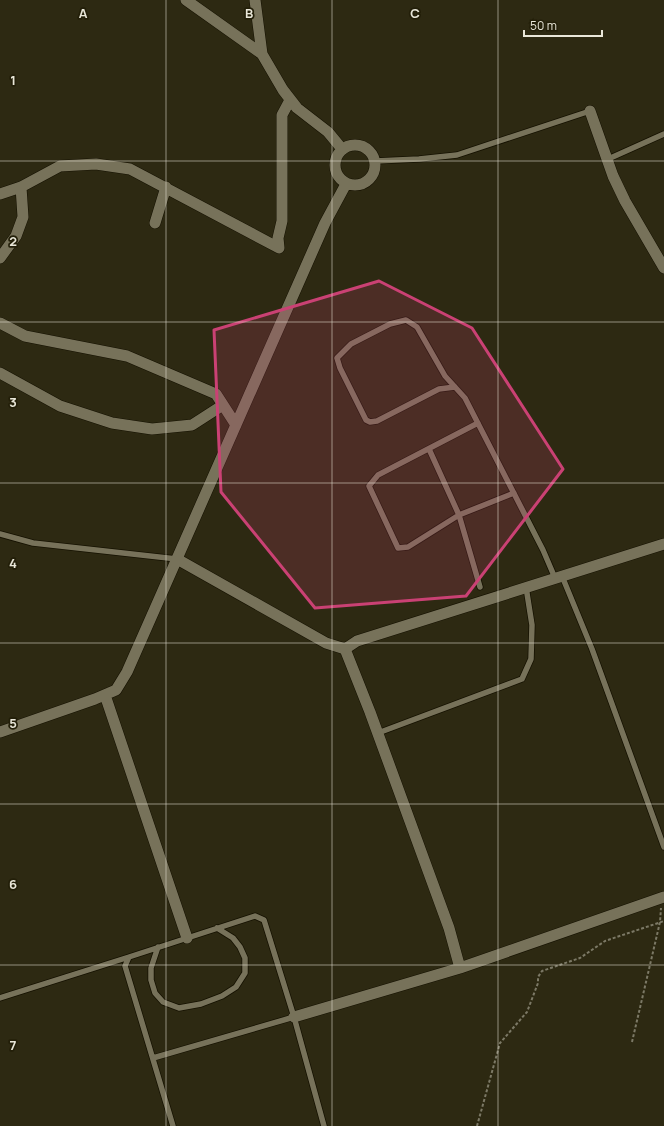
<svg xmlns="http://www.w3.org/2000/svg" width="664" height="1126" font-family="Manrope,sans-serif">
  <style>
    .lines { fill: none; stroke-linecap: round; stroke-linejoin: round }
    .lane-casing { stroke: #151100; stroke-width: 7 }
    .street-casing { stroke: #151100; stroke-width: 12 }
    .path { stroke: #7c7966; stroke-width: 2; stroke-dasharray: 3 2; stroke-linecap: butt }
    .lane { stroke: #77725a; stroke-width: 5.5 }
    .street { stroke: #77725a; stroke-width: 11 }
    .marked { fill: #ca4174; fill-opacity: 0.2; stroke: #ca4174; stroke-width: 3; stroke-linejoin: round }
    .grid { fill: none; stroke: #e9e7d9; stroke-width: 1; stroke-opacity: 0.55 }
    .grid-label { font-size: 13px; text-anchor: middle; font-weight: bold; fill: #e9e7d9; stroke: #231f09; stroke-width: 3.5; stroke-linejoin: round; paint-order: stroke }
  </style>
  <rect width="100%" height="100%" fill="#2d2912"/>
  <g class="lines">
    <g class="lane-casing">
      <path id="lane" d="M606,160L664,134
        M375,161L419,159L457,155L590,111
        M455,387L439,389L377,421L370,422L366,420L340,368L337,358L351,344L390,324L406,320L417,327L445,376L465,398L543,550L555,578
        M478,423L378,475L369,486L398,548L408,547L459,515L514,493
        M429,449L459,515L480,587
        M0,534L33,543L177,559
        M562,576L592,649L664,847
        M378,733L522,679L531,659L532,625L526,587
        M158,947L151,968V980L155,993L163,1002L179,1008L201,1004L222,996L236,987L245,973V958L240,947L233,938L217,928
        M0,998L129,957
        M153,1058L294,1017
        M173,1126L125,966L129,957L255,916L264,920L294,1017L324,1126"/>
    </g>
    <g class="street-casing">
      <path id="street" d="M186,0L262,54
        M255,0L262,54L283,90L297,108L328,132L342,149
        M590,111L613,176L625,201L664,268
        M335 165a20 20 0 1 1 40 0a20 20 0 1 1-40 0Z
        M0,194L21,187L60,166L96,164L130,169L279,248L278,238L282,221V115L290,100
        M155,223L166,187
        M0,258L16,236L23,217L21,187
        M0,323L25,336L127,356L216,394L236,425
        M0,373L60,406L112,423L152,429L192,425L223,405
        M177,559L326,643L345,649L370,712L449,928L460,968
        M345,649L357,641L664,544
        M105,695L187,938
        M0,732L95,699L116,690L127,672L325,223L346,184
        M294,1017L460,968L664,897"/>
    </g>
    <path class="path" d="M632,1042L660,922L661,908
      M477,1126L500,1043L527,1012L538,983V977L542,971L580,958L605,941L664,921"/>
    <use href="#lane" class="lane"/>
    <use href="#street" class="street"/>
  </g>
  <path class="marked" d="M379,281L472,328L563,469L466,596L315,608L221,492L214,330Z"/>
  <path class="grid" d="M166,0V1126M332,0V1126M498,0V1126M0,161H664M0,322H664M0,483H664M0,643H664M0,804H664M0,965H664"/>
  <g class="grid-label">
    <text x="83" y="18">A</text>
    <text x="249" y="18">B</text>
    <text x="415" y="18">C</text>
    <text x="13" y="85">1</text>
    <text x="13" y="246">2</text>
    <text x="13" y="407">3</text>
    <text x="13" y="568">4</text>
    <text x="13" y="728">5</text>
    <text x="13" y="889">6</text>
    <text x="13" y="1050">7</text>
  </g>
  <path d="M524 30v6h78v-6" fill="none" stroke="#e9e7d9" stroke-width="2"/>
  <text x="530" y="30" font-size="12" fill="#e9e7d9" stroke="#231f09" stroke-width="3" paint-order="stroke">50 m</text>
</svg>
